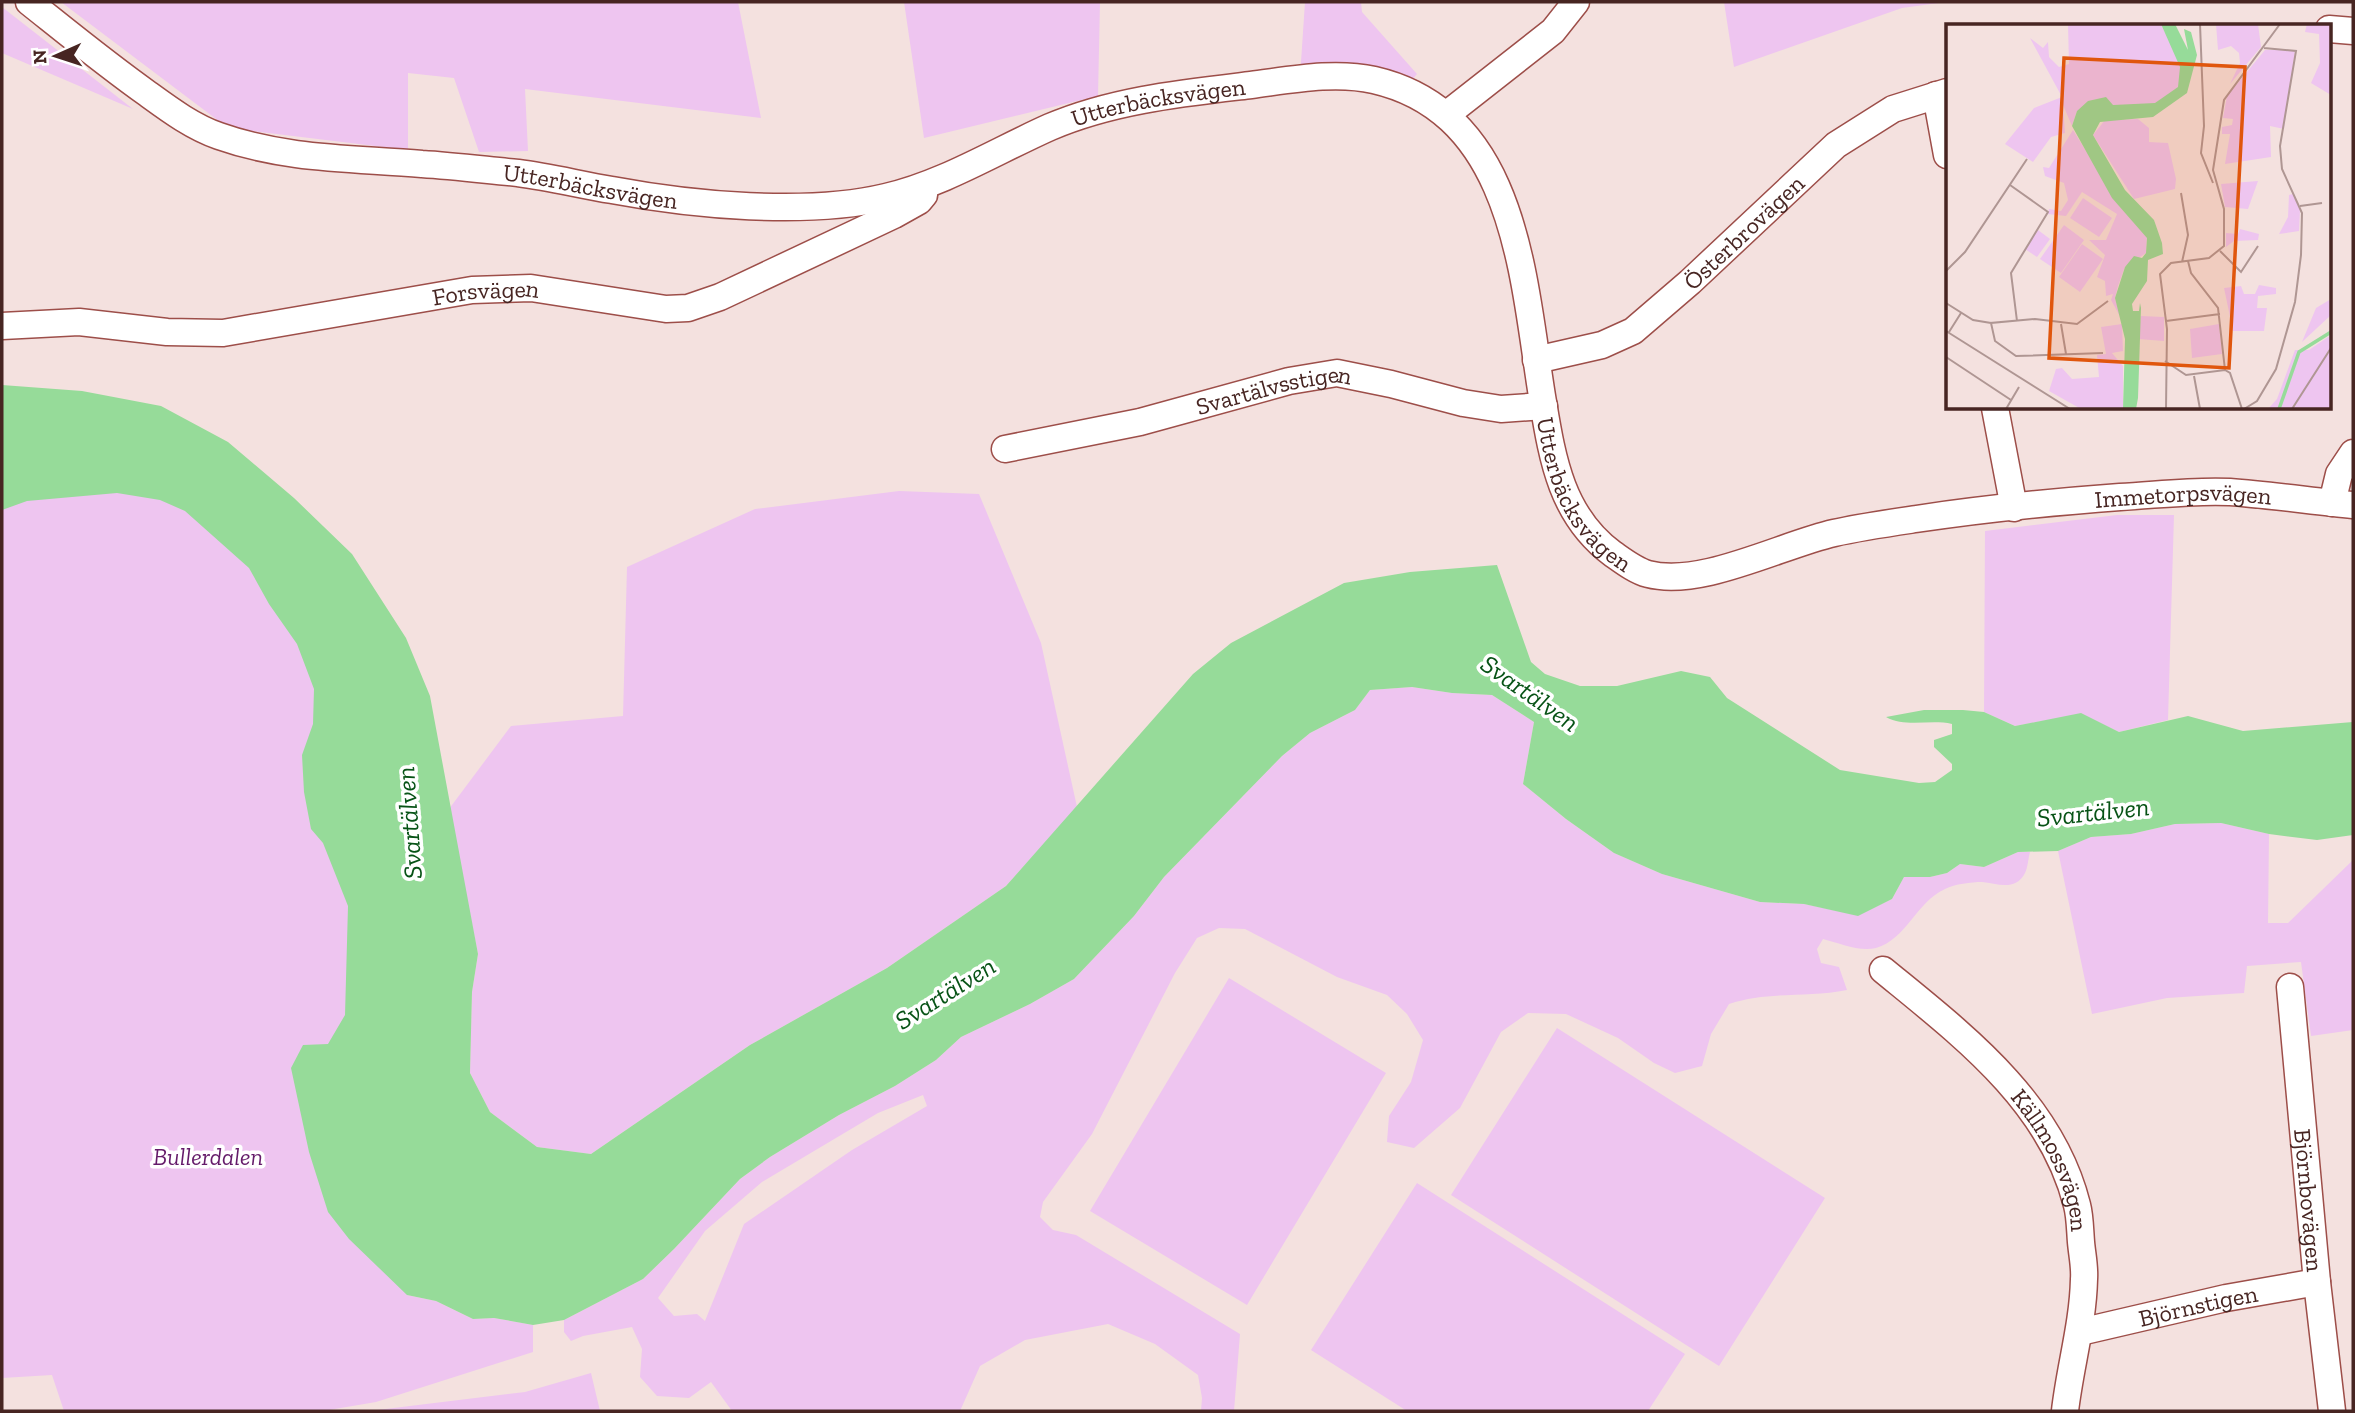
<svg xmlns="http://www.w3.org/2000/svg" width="2355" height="1413" font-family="'Zilla Slab',serif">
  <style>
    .green { fill: #eec5f0; fill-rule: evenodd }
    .water { fill: #96db99 }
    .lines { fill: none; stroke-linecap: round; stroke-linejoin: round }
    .minor-casing { stroke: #9d4e49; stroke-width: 29 }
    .minor { stroke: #fff; stroke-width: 26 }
    .labels { text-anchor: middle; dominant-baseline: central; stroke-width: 7; stroke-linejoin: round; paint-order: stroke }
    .street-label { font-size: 24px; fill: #472522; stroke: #fff }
    .park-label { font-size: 24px; font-style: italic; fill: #651b6a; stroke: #fff }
    .water-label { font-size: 26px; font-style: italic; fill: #075316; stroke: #fff }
    .inset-river { fill: none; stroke: #96db99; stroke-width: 3.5 }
    .inset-road { fill: none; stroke: #af9693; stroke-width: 2 }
    .view { fill: #e0560d; fill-opacity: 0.15; stroke: #e0560d; stroke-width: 3.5 }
    .inset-edge { fill: none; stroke: #472522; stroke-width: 3.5 }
  </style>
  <rect width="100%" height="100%" fill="#f4e1df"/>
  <path class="green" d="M61,2H738L761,118L525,89L528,151L479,152L454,78L408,73V150L228,128Z
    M904,2H1100L1098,96L924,138Z
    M1305,2H1361L1362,12L1417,74L1405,88L1300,77Z
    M1724,2H1946L1902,8L1734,67Z
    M2,7L133,109L2,53Z
    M105,446L301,544L407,1295L436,1301L473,1319L494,1318L533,1325V1352L376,1402L323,1411H64L52,1375L2,1378V510Z
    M899,491L979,494L1041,643L1077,807L1006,886L887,968L750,1045L591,1154L537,1147L490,1112L470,1073L472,992L478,954L449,809L511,726L623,716L627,567L755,509Z
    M2117,515H2174L2168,720L2119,732L2081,714L2015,726L1984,712L1985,531Z
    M1412,687L1452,693L1492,695L1534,722L1523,784L1566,819L1614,853L1662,874L1760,902L1804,904L1858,915L1892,899L1904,877H1930L1947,873L1960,864L1984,867L2018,852H2030C2028,859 2028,867 2025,873C2016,891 1998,884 1982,882C1971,882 1955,884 1945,889C1916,902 1907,939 1876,948C1859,952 1839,943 1823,939L1817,949L1821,963L1839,967L1847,990C1807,998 1768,991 1729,1004L1711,1034L1702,1066L1675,1073L1654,1063L1618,1038L1566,1014L1528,1013L1501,1032L1460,1108L1414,1148L1387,1142L1389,1116L1411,1082L1423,1040L1407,1014L1387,995L1337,977L1245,929L1219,928L1197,938L1175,973L1092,1134L1043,1202L1040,1217L1053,1230L1076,1235L1240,1334L1234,1411H1201L1202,1398L1198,1375L1155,1344L1108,1324L1025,1340L980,1366L960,1411H732L711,1382L689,1398L657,1396L640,1377L642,1349L632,1327L583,1336L571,1341L564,1332V1320L643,1279L674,1249L740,1179L770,1157L839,1115L895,1086L936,1060L961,1037L1030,1004L1074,979L1134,916L1164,877L1282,756L1310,733L1355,710L1370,690ZM923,1095L927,1106L852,1150L744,1224L705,1321L697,1314L674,1316L658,1298L705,1231L762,1182L878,1113Z
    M2221,823L2269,834L2268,923H2288L2353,860V1030L2311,1036L2301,962L2247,966L2244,993L2167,998L2092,1014L2058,851L2091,837L2131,834L2175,824Z
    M1229,978L1386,1073L1247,1305L1090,1211Z
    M1557,1028L1825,1198L1719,1366L1451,1195Z
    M1417,1183L1685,1354L1648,1411H1407L1311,1350Z
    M591,1373L600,1411H369L525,1392Z"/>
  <path class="water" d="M2,385L82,391L161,406L228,442L294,498L352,554L406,638L430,696L478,954L472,992L470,1073L490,1112L537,1147L591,1154L750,1045L887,968L1006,886L1193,674L1231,643L1344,583L1410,572L1497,565L1531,662L1545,674L1580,686H1617L1681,671L1710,677L1727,698L1840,770L1919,783L1935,782L1952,770V764L1934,747V740L1952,734V724C1930,719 1906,728 1886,717L1924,710H1963L1984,712L2015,726L2081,713L2119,732L2188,716L2243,731L2353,722V835L2317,840L2269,834L2221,823L2175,824L2131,834L2091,837L2058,851L2018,852L1984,867L1960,864L1947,873L1930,877H1904L1892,899L1858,916L1804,904L1760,902L1662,874L1614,853L1566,819L1523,784L1534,722L1492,695L1452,693L1412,687L1370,690L1355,710L1310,733L1282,756L1164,877L1134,916L1074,979L1030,1004L961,1037L936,1060L895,1086L839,1115L770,1157L740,1179L674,1249L643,1279L564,1320L533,1325L494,1318L473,1319L436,1301L407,1295L349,1239L328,1212L309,1152L291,1068L303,1045L328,1044L345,1015L348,906L323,843L311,829L304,792L302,755L313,724L314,689L297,644L269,604L249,568L185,511L160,500L117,493L27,501L2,510Z"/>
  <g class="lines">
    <g class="minor-casing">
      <g id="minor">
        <path id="s1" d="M29,2C68,33 107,65 148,94C170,110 193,127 219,136C287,160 352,158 422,164C454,166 486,170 518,173C550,177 581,185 612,190C692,205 807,216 886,197C943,184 996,151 1050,127C1113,100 1183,93 1251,85C1290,80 1334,71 1374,80C1517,113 1523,279 1542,396C1552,456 1560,515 1613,554C1623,561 1636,571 1648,574C1701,588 1781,545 1834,533C1861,527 1889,523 1916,519C1983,509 2052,502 2120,497C2157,495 2194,490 2230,492C2271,495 2312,501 2353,505"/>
        <path d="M2329,29L2353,31"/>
        <path d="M1936,95L1947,155"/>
        <path d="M1446,115L1553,31L1576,2"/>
        <path id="s2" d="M2,326L79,322L167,332L223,333L472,290L531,288L666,309L688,308L720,297L894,215L919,201L924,195"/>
        <path id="s3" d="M1536,360L1602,345L1633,331L1690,282L1836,145L1893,109L1947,92"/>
        <path d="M1995,408L2014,508"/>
        <path id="s4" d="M1005,449L1140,422L1289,381L1337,373L1391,384L1463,403L1501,409L1544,406"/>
        <path d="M2332,503L2339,474L2353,453"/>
        <path id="s5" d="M1883,970C1961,1034 2051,1101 2077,1205C2080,1216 2080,1230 2081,1242C2082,1254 2085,1267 2084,1279C2083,1324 2070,1367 2065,1411"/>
        <path id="s6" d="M2290,987L2317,1282L2332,1411"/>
        <path id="s7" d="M2080,1332L2226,1298L2317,1282"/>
      </g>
    </g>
    <use href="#minor" class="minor"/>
  </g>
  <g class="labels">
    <g class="street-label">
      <text stroke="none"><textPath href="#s1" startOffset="1197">Utterbäcksvägen</textPath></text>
      <text stroke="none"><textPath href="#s1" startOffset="609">Utterbäcksvägen</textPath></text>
      <text stroke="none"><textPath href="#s3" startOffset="250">Österbrovägen</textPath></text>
      <text stroke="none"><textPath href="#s2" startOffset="488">Forsvägen</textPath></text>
      <text stroke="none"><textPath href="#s4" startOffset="276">Svartälvsstigen</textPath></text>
      <text stroke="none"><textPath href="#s1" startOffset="1909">Utterbäcksvägen</textPath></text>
      <text stroke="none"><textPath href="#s1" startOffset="2562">Immetorpsvägen</textPath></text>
      <text stroke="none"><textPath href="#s5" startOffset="259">Källmossvägen</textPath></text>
      <text stroke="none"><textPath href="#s6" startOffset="214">Björnbovägen</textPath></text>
      <text stroke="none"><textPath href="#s7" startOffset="121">Björnstigen</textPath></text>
    </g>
    <g class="park-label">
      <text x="208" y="1156">Bullerdalen</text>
    </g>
    <g class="water-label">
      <text transform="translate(1530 693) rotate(35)">Svartälven</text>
      <text transform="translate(2093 812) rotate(-6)">Svartälven</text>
      <text transform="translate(409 823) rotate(-94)">Svartälven</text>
      <text transform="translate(945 993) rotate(-32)">Svartälven</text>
    </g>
  </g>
  <g transform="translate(1946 24)">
    <rect width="385" height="385" fill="#f4e1df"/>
    <path d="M122,0H215L241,55L227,78L131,87L126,102L117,81L119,109L105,113L87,138L59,120L88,84L116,73L84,14L97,24L102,18L103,33L113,43L123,40ZM270,0H312L315,23L284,60L294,39L293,29L285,22L272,26ZM361,0H385V71L365,59L374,39L373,10L359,8ZM319,26H349L338,105L324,102L325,133L279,140L284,110H276V103L286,101L287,95L277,94L281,72ZM192,95L203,104V118L222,119L230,155L229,165L188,175L147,111L159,96ZM127,106L174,182L201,213L200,229L179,243L172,262L169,274L176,296L165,276L167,270L160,272L159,257L151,253L159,231L143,216H160L171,190L136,168L120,192L102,190L103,185L115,187L122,176L118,159L99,152L97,143L103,144ZM312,157L302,185L279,183L275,160ZM347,170L354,186L353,207L333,210L342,193L343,171ZM137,174L166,194L153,213L124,194ZM118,201L138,216L115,249L94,235ZM294,205L313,210L312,216L288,217L280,223V209L292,210ZM92,206L104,215L91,233L79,225ZM136,220L157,235L134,268L113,253ZM313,261L330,264V270L312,272L311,284H321L318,307H287L278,264L295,262L298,270H309ZM385,275V291L356,318L370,284ZM195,292L218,293V317L192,315ZM176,300L177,327L166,329L177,342V385H135L103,367L110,345L116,344L126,355L153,353L151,331L160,330L155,303ZM273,300L276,330L246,334L244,305ZM385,311V385H322L331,375L349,326H363Z" fill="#eec5f0"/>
    <path d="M215,0H229L242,26L238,5L245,8L251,31L241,69L207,93L154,98L147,111L179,166L208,196L216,219L217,230L202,236L201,257L186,280L187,287H193L194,279L195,284L192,374L190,385H177L179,315L169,274L179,243L188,232L196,234L200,229L201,214L166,174L126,102L131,87L142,77L160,73L167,81L209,79L232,63L234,43Z" fill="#96db99"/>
    <path class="inset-river" d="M333,385L353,328L385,308"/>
    <path class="inset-road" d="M254,0L258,102L255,129L267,159M64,161L102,188L65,249L71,297M235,169L242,211L236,238M354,182L376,179M274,227L295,248L312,222M242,237L245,249L272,284L279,346M0,247L19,228L81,135M0,279L27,296L45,299M220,297L274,290M115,300L120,330M0,307L124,385M3,308L15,289M157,329L70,332L49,317L45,299L89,295L131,300L162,277M0,333L65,376M219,337L240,351L279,346L284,349L296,385M248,352L254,385M60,385L73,363M220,385L221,305L214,250L225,239L263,234L278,222V185L267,146L278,76L334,0M265,385H287M298,385L311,377L330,345L349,278L355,231L356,189L336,145L334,122L350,27L318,24M346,385L385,324"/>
    <path class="view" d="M118,34L299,43L283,344L103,334Z"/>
    <rect width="385" height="385" class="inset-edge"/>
  </g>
  <rect width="2355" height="1413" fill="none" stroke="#472522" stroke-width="7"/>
  <g transform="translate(56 56) rotate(267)" stroke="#ffffff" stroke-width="5" paint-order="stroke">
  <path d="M0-5L12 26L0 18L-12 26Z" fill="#472522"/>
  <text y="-10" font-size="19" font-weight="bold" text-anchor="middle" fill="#472522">N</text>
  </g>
</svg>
